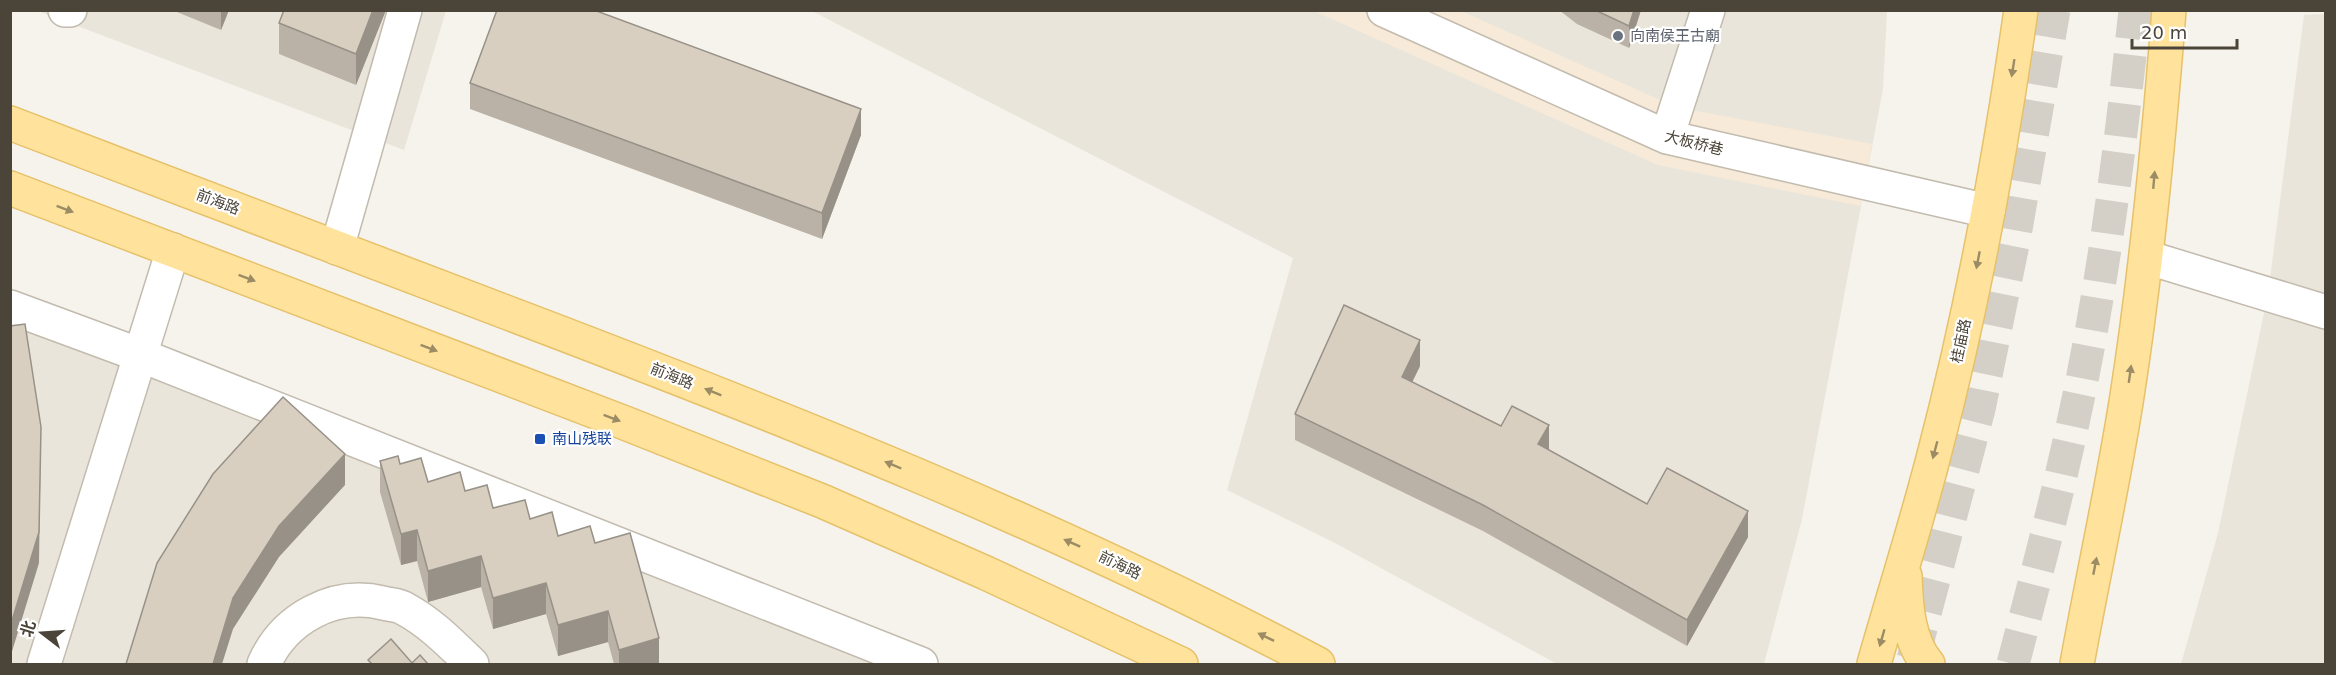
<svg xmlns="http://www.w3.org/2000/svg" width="2336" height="675" font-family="'DejaVu Sans','Noto Sans SC',sans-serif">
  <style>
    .residential { fill: #eae5da }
    .commercial { fill: #f7ead8 }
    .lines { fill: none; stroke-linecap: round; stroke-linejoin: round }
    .highway-tunnel { stroke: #d4d0c8; stroke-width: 33; stroke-dasharray: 33 16; stroke-linecap: butt }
    .minor-casing { stroke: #c2bbae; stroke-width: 36 }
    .major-casing { stroke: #e6c16a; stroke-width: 36 }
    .minor { stroke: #fff; stroke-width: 33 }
    .major { stroke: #ffe39c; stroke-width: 33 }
    .wall { fill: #bab2a6 }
    .shaded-wall { fill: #979187 }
    .building { fill: #d8cfc1; stroke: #979187; stroke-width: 1.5 }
    .oneway { fill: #9c8c66 }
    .worship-dot { fill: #6b7280; stroke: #fff; stroke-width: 2 }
    .transit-dot { fill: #1a4fb4; stroke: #fff; stroke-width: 2 }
    .labels { text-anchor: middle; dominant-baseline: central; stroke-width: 4.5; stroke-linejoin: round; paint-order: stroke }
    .worship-label { font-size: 15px; fill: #5b616d; stroke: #fff; text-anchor: start }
    .street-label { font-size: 15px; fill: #4b4439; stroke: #fff }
    .transit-label { font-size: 15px; fill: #164399; stroke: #fff; text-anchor: start }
  </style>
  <rect width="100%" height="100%" fill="#f6f3ec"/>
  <path class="residential" d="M38,11H446L404,150Z
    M812,11H1887L1883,89L1802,519L1764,664H1557L1335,543L1227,490L1293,258Z
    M2325,14V664H2181L2218,533L2268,294L2304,15Z
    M10,307L921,664H11Z"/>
  <path class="commercial" d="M1314,11H1461L1676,107L1872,144L1861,206L1658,165Z"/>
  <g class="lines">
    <path class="highway-tunnel" d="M1913,659L1979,409L2015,235L2054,10
      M2013,664C2033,587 2054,510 2071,432C2102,293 2120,152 2135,10"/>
    <g class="minor-casing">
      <path id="minor" d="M65,10H70
        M1384,10L1667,137L1988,211
        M1667,137L1708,10
        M337,248L405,10
        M2146,257L2326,312
        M10,307L140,355L921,664
        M44,664L173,250
        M264,664C284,619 333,591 383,603C390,605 399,605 405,609C431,623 451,644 472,664"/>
    </g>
    <g class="major-casing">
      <path id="major" d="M10,123C174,186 338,248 503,311C780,416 1056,525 1318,664
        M10,188L625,423L822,501L986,573L1181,664
        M1905,576C1906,605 1908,641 1928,664
        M1874,664C1894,593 1917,522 1935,451C1973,306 2000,158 2021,10
        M2077,664C2093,575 2113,486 2127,396C2147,268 2159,139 2169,10"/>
    </g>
    <use href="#minor" class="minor"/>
    <use href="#major" class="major"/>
  </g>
  <path class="wall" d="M172,10H229L221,30Z
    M386,10L356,85L279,54V23Z
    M1559,10H1641L1629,48L1577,24Z
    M470,83L861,135L822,239L470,109Z
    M1420,366L1412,382L1549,450L1647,504L1748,537L1687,646L1483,531L1295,440V414Z
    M380,461L400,464L428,482L465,491L493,508L530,519L558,536L595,543L659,664H614L608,642L558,656L546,614L493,629L481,587L428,602L417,561L401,565L380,492Z"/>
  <path class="shaded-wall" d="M221,10H229L221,30Z
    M373,10H386L356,85V54Z
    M1634,10H1641L1629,48V26Z
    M861,109V135L822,239V213Z
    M1420,340V366L1402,403V377Z
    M1549,425V451L1538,444Z
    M41,427L39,563L10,658V627Z
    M345,454V485L279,557L233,629L222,664H213L233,598L279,526Z
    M1748,511V537L1687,646V620Z
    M417,530V561L401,565V534Z
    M481,556V587L428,602V571Z
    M546,583V614L493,629V598Z
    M608,611V642L558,656V625Z
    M659,638V664H619V650Z"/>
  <path class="building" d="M284,10H373L356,54L279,23Z
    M497,10H594L861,109L822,213L470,83Z
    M1595,10H1634L1629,26Z
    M1344,305L1420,340L1402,377L1501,426L1512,406L1549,425L1538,444L1647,504L1667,468L1748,511L1687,620L1483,505L1295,414Z
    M25,324L41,427L39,532L10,627V326Z
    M283,397L345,454L279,526L233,598L213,664H126L157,563L213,474Z
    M398,456L400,464L421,458L428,482L460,472L465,491L487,485L493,508L525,500L530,519L552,512L558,536L590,526L595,543L630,533L659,638L619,650L608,611L558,625L546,583L493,598L481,556L428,571L417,530L401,534L380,461Z
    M391,639L412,663L420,655L428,664H372L368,660Z"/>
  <defs><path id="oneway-solid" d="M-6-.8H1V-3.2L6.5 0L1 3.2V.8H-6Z" transform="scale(1.5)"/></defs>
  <g class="oneway">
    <use href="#oneway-solid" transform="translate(2013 68) rotate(99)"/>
    <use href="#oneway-solid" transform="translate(2154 180) rotate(-85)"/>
    <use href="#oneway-solid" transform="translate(65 209) rotate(21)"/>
    <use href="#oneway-solid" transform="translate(1978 260) rotate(101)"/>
    <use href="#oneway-solid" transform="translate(247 278) rotate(21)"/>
    <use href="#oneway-solid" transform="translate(429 348) rotate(21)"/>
    <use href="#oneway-solid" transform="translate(2130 374) rotate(-82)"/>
    <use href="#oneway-solid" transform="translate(713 392) rotate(-158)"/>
    <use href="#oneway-solid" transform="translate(612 418) rotate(21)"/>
    <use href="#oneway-solid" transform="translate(1935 450) rotate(105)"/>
    <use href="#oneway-solid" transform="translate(893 465) rotate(-157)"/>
    <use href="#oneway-solid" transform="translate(1072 543) rotate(-156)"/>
    <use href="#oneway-solid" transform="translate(2095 566) rotate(-79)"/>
    <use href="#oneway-solid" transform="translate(1266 637) rotate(-154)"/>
    <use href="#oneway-solid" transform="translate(1882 638) rotate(106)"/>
  </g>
  <circle class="worship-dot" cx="1618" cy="36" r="6"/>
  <rect class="transit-dot" x="534" y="433" width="12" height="12" rx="3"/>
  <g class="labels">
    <g class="worship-label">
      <text x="1630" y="36">向南侯王古廟</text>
    </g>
    <g class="street-label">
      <text transform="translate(1694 143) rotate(14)">大板桥巷</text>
      <text transform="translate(218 202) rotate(21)">前海路</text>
      <text transform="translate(1961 341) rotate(-78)">桂庙路</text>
      <text transform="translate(672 376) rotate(22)">前海路</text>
      <text transform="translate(1120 565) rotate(26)">前海路</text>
    </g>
    <g class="transit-label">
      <text x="552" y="439">南山残联</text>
    </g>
  </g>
  <rect width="2336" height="675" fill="none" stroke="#4b4439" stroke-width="24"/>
  <g transform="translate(42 633) rotate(287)" stroke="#ffffff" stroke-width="4.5" paint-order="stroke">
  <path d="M0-4.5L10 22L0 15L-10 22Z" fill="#4b4439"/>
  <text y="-9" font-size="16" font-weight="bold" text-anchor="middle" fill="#4b4439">北</text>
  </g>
  <path d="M2132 39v9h105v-9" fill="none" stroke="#4b4439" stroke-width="3"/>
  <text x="2141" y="39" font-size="18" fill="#4b4439" stroke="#ffffff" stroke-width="4.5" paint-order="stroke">20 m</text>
</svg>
